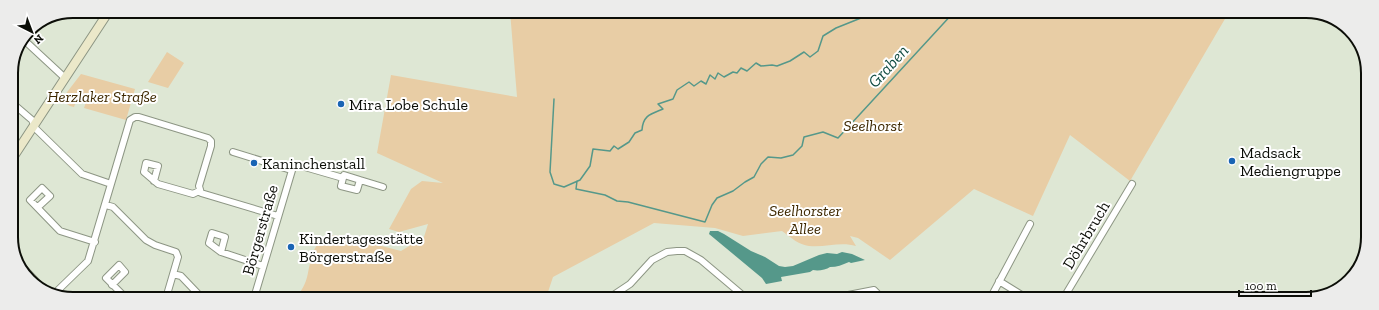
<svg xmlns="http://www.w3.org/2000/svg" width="1379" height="310" font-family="'Zilla Slab',serif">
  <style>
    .green { fill: #e8cda5 }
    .water { fill: #55988a }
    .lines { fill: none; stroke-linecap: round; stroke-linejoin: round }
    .stream { stroke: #55988a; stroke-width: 1.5 }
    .street-casing { stroke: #8d9684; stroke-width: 8 }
    .secondary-casing { stroke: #8d9684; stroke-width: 10 }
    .street { stroke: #fff; stroke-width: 6 }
    .secondary { stroke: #ebe8c9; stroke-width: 8 }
    .poi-dot { fill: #1964b4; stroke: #fff; stroke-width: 1.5 }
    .labels { text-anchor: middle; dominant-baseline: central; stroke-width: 4; stroke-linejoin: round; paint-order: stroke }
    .park-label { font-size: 16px; font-style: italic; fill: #3e2800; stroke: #fff }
    .poi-label { font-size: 16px; fill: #0c0e08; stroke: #fff; text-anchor: start }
    .street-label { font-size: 16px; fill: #0c0e08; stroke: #fff }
    .water-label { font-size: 17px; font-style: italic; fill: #104b41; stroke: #fff }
    .rim { fill: none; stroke: #0c0e08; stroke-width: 2 }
  </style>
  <rect width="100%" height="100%" fill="#dee7d4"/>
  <path class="green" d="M510,11L1229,12L1130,181L1070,135L1033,216L974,189L890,260L858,238L850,236L856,246C840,241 825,248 809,246C799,245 790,237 782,231L743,236L715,228L654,223L553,277L546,298H296C310,280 306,275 312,256C322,226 340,236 363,241C375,244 388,248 401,251L424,237L428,224L399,232L389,229L411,189L422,181L443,183L377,153L391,75L517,97Z
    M1315,12H1318L1350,29L1353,35Z
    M167,52L184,63L168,88L148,82Z
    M81,74L135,89L126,120L84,108L86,102L77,99L74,107L70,106L61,100Z"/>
  <path class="water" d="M710,231H718L724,234L751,251L765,257L779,266L785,267L793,266L819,255L827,253L837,254L842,252L852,254L865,260L851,263L849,262C842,265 837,267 830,267C826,270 818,271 813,270L810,272L781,277L782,281L766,284L762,278L709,234Z"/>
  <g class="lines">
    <path class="stream" d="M554,99L550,172L554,184L564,187L580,180L590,166L593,149L610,151L614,146L618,149L629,142L635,133L642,130C643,115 651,114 663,109L658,104L673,99L677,90L689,82L694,86L701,81L706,84L710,75L715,79L718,73L724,77L733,72L737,73L741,68L747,71L756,63L761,66L772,65L777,66L790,61L804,52L810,57L818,51L823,36L836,28L861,18L868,12
      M577,181L576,189L605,195L617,201L628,202L705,222L712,205L717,198L733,191L745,182L754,177L761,164L768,157L781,158L793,155L802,146L804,137L823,132L838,138L954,12"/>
    <g class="street-casing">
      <path id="street" d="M24,40L65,78
        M11,102L32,120L36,129L82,174L111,184L88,261L54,294
        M233,152L291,170
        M360,180L383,187
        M154,181L158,166L146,163L144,172L158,184L193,194L199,191
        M111,184L130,120L135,117H139L208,138L211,141V146L199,186L201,193L278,216
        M106,205L113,207L146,240L155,245L176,252L178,257L166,298
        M38,207L50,196L42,188L30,200L60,231L95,242
        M221,252L225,237L212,233L209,243L221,252L263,266
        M173,274L181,276L202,298
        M999,281L1028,299
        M112,285L125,272L119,265L106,278L126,298
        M1190,296L1194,299
        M254,298L293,167L298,165L343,178L344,175L360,180L357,190L341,186L343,178
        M609,298L630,284L652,260L667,252L677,251H685L701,260L746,298
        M833,298L874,290L877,293L879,299
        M990,299L1030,224
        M1063,299L1132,184"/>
    </g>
    <g class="secondary-casing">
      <path id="secondary" d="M12,159L109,11
        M23,269L40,287"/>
    </g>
    <use href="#street" class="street"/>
    <use href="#secondary" class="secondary"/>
  </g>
  <g class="poi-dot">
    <circle cx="341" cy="104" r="4"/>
    <circle cx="1232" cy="161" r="4"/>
    <circle cx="254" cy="163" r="4"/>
    <circle cx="291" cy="247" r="4"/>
  </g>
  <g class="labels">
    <g class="park-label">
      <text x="102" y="96">Herzlaker Straße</text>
      <text x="873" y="125">Seelhorst</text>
      <text x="805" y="210">Seelhorster<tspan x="805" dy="18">Allee</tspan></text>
    </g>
    <g class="poi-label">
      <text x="349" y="104">Mira Lobe Schule</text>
      <text x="1240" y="152">Madsack<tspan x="1240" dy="18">Mediengruppe</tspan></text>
      <text x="262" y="163">Kaninchenstall</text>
      <text x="299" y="238">Kindertagesstätte<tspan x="299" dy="18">Börgerstraße</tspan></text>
    </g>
    <g class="street-label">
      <text transform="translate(260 230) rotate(-74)">Börgerstraße</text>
      <text transform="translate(1086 235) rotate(-59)">Döhrbruch</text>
    </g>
    <g class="water-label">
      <text transform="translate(888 66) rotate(-48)">Graben</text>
    </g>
  </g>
  <path d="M0 0H1379V310H0ZM73 18H1306A55 55 0 0 1 1361 73V237A55 55 0 0 1 1306 292H73A55 55 0 0 1 18 237V73A55 55 0 0 1 73 18Z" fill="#ececeb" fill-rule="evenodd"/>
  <path class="rim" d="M73 18H1306A55 55 0 0 1 1361 73V237A55 55 0 0 1 1306 292H73A55 55 0 0 1 18 237V73A55 55 0 0 1 73 18Z"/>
  <g transform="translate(32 32) rotate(138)" stroke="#ffffff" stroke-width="3" paint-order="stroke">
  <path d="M0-3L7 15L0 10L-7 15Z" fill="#0c0e08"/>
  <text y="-6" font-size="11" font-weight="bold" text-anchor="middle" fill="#0c0e08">N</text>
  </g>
  <path d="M1239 290v6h72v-6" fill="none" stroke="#0c0e08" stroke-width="2"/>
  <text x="1245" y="290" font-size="12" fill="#0c0e08" stroke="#ffffff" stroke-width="3" paint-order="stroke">100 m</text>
</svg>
